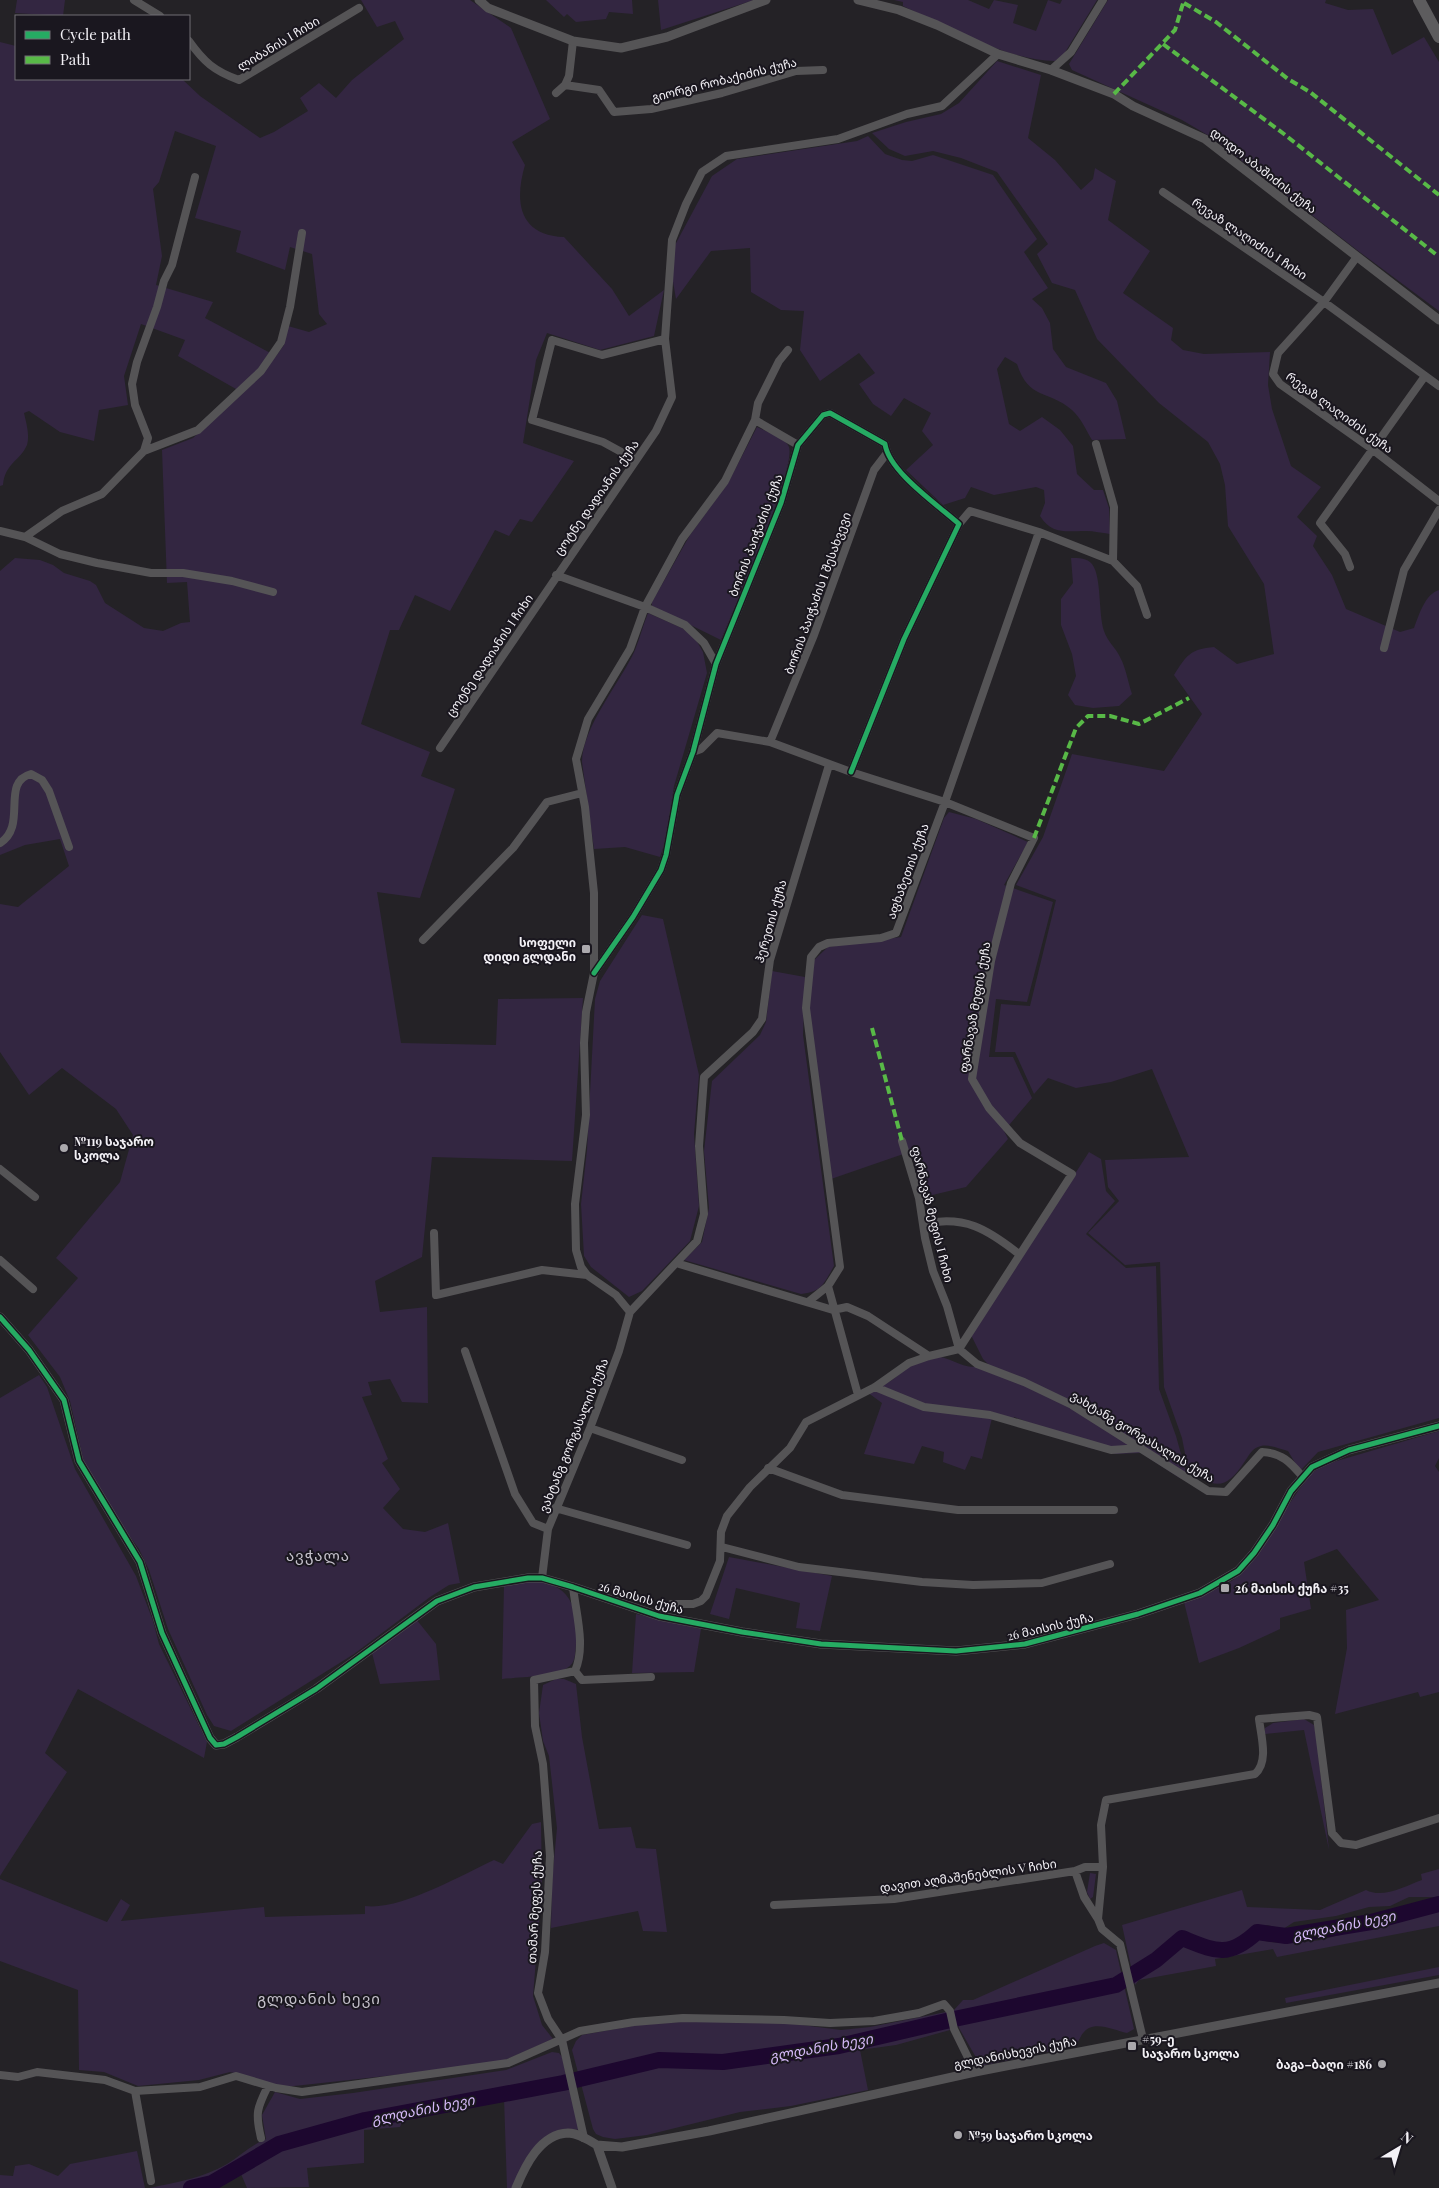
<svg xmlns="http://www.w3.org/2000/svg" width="1439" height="2188" font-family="'Playfair Display','Noto Sans Georgian',serif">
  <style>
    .green { fill: #332641; fill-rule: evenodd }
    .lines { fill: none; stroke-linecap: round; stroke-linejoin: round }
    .river { stroke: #1d072f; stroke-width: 16 }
    .minor { stroke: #555456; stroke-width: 8 }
    .tertiary { stroke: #555456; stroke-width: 9 }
    .trunk { stroke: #5d5c5e; stroke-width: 12 }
    .quiet { stroke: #58b947; stroke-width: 4; stroke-dasharray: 8 4; stroke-linecap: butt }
    .cycleway-casing { stroke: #1a171f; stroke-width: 8 }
    .cycleway { stroke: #26ab63; stroke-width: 5 }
    .poi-dot { fill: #aba9ad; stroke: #1a171f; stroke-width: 2 }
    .labels { text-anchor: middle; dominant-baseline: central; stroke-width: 4; stroke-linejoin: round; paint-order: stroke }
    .street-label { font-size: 12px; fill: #f3f1f6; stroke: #1a171f }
    .poi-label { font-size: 12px; font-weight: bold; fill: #f3f1f6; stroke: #1a171f; text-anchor: start }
    .water-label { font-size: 14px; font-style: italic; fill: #d5b9f8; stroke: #1a171f }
    .quarter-label { font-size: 15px; letter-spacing: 1px; fill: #c5c1cb; stroke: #1a171f }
  </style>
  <rect width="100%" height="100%" fill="#242226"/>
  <path class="green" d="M17,0H65L63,16L15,13Z
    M361,0H470L511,28L550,119L512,142L525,165C514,202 519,235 564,237L612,289L629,316L664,290L654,336L600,350L547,333L536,360L523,443L574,461L532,522L520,519L509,536L495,530L450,611L415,595L399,630H390L361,724L430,752L421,776L455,789L420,898L377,892L401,1043L496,1045L498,999L583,998L572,1161L432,1157L422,1257L375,1281L380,1312L427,1307L428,1403L402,1402L390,1379L368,1382L372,1395L362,1397L388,1459L382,1463L400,1489L383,1508L403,1529L425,1532L448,1523L460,1583L449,1585L430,1597L354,1654L231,1731L214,1726L207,1715L168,1629L149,1570L139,1549L125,1530L84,1463L70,1401L60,1377L28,1335L78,1278L56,1258L120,1182L133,1135L116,1109L62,1068L29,1095L0,1052V904L18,907L69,866L60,839L25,845L0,855V571L15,558L40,560L53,565L64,573L90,581L96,585L105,603L144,628L163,631L181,623L190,622L187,582L167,583L162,450L193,438L243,393L178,356L185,340L141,324L124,376L128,405L99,410L94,441L60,432L29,411L24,413C26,422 30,435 27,445C20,461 5,463 3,485L0,486V42L16,46V79H182L200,96L260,138L274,132L308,111L300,98L319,83L336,98L352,80L404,39L395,21L377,27ZM175,131L216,146L195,218L241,231L236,252L285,270L290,247L312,254L319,314L327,324L309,332L288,326L284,345L276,356L205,318L213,302L156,285L162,256L153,189L159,182Z
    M546,0H632L633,14L609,12L606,19L576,22L567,14L564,17Z
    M658,0H754L661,30Z
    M894,0H968L989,9L994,0L1018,5L1013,23L1036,31L1048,0L1060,4L1062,0H1097L1064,54L1055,61C1008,61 946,26 903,6V2Z
    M1108,0H1326L1325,3L1348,10L1373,9L1392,55L1424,37L1439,62V311L1357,250L1211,137L1182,120L1072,70L1069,64Z
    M997,61L1041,75L1028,138L1055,160L1081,190L1093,179L1095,168L1116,181L1108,220L1150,251L1123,293L1173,328L1171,340L1183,350L1204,354L1270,352L1268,385L1272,409L1291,466L1321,487L1297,517L1317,536L1313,546L1332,575L1346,609L1400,632L1414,628C1419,615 1425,594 1439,590V1418L1318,1452L1300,1471L1288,1451C1280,1449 1269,1444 1261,1446C1252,1448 1250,1454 1245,1461C1226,1491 1214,1489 1188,1469L1182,1438L1164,1387L1160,1262L1125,1265L1088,1233L1119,1201L1108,1187L1105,1160L1189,1157L1152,1069L1111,1082L1076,1088L1048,1078L1034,1094L1015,1052H995L1001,1004L1030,1006L1056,900L1016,885L1043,837L1072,754L1164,771L1202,714L1174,675C1186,656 1190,649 1214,647L1237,664L1274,654L1264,584L1228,526L1225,485L1220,464L1208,442L1159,403L1097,339L1075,290L1052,283L1037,254L1048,244L997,172L961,158L933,151L905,156L889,149L872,133L906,122L941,114L959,103Z
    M868,136L885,154L902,160L912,161L933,155L993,175L1037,239L1024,252L1048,288L1032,299L1042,308L1050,323L1053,349L1066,367L1106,383L1117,401L1126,439L1092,440C1086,430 1081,418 1072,410C1048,389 1029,401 1017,364L1005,357L997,369L1009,424L1020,431L1042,417L1060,430L1073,446L1077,474L1094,490H1103L1109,508L1110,534C1102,533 1094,531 1086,531C1066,531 1052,535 1040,516L1045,503L1044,490L1036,487L994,495L971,487L965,498L943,505L906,470L933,445L922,431L931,413L904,398L891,416L873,404L859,384L875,373L859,353L820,381L800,350L804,311L781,310L751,292L750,248L711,251L676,299L672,276L675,245L712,176L737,159L857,141Z
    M757,427C766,431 786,438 789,447C796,469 733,611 721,640L652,606V602L690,535L728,483Z
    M1071,558C1079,558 1087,558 1092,564C1102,577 1098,613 1104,631C1107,641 1116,648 1120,657C1126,668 1128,682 1132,694L1119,706L1093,708L1075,705L1068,695L1076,676L1072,654L1061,625V599L1073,583Z
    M648,613L682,628L695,638L703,652L707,673L674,786L666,839L660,857L625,847L594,849L582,762C582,727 621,682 635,650C640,638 643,625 648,613Z
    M949,812L976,819L1028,842L1004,885L1053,902L1027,1002L996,999L989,1057H1013L1032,1098L1004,1131L1008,1139L966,1187L924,1197L912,1151L831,1179L809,1009L814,960L828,947L901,937L944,818Z
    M642,915L663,919L699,1075L694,1134L699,1206L690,1241L642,1291L629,1297L591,1267L584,1256L581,1204L587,1150L595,999L600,981Z
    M772,971L805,977L803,1035L834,1266C824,1283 822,1292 801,1294L684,1260L702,1242L709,1208L704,1151L712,1081L760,1035L766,1022Z
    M1089,1152L1101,1159L1106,1191L1115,1201L1086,1234L1126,1268L1156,1266L1159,1389L1176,1436L1186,1472L1181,1479L1141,1453L1116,1454L1089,1448L1055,1432L1014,1417L1013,1423L992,1418L982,1459L971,1456L965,1470L943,1462L944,1452L922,1446L914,1464L864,1454L882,1403L867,1392C875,1388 884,1385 892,1380C903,1372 918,1356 932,1356C954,1356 964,1374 988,1364L983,1359L971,1335Z
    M39,1375L47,1387L75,1469L136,1576L153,1621L159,1644L207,1742L204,1758L78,1689L45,1753L67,1772L0,1876V1398Z
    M1439,1431V1458L1435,1466L1439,1472V1692L1420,1697L1418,1692L1335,1714L1347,1648L1346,1610L1379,1600L1337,1549L1304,1562L1311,1609L1280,1618V1629L1239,1648L1199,1663L1184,1602L1221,1587L1233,1580L1249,1564L1298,1491L1311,1474L1323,1465Z
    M729,1557L832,1576L820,1631L796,1628L800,1603L736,1588L729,1619L710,1614Z
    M534,1580C573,1586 578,1609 576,1644C575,1654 576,1663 567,1668C554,1677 519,1677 502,1679L504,1585Z
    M636,1614L701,1629L694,1672L632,1673Z
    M416,1619L436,1644L440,1680L380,1684L372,1653Z
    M556,1679H564L576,1684L582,1737L599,1829L631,1827L636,1848L656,1849L667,1932L643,1931L638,1911L551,1928L552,1881L557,1828L549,1756L543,1741L539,1713L543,1685Z
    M1304,1719L1314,1725L1316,1733L1329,1850L1304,1730L1265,1734V1728L1273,1723Z
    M541,1822L542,1885L533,1996L542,2025L553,2039L496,2064L285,2087L230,2072L199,2080L138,2086L104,2072L79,2070L78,1990L0,1961V1879L107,1922L121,1899L130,1905L121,1921L264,1907L265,1917L365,1914V1906C399,1911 462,1875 494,1860L503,1864L532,1824Z
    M1439,1869V1897H1409L1390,1906L1369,1907L1336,1916L1294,1922L1283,1929L1267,1925L1248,1934C1268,1947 1298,1943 1321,1940L1439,1908V1926L1277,1957L1273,1949L1215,1959L1216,1966L1139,1980L1135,1985L1122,1925L1242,1890L1247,1907L1320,1910L1366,1890C1383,1899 1405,1886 1422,1880L1421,1874Z
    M1090,1873L1096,1874L1093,1897L1090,1899L1087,1892Z
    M1104,1943L1116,1950L1134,2029L1127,2033C1114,2030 1094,2020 1084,2032C1080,2036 1079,2042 1075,2046L981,2066L959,2028L954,2010L963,2000H973L1095,1946Z
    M1439,1967V1975L1286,2003L1285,1998Z
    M946,2012L950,2030L896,2045L860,2050L868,2090L791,2106L740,2112L647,2135L615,2139L603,2137L596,2134L593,2129L572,2050L576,2041L582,2035L638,2025L693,2021L786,2023L841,2030L870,2027Z
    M552,2052L559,2053L562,2057L579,2130C543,2122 524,2159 512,2188H507L504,2098L405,2115L400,2127L364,2130V2163L307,2168L309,2187L247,2188L241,2174L215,2184V2188H150C177,2182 203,2178 227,2164C240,2156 251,2145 266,2139L262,2115L275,2092L300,2099L353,2093L506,2070Z
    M137,2151L145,2188H0V2175L13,2176L15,2166L29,2164L58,2176L70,2164Z"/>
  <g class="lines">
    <path class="river" d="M191,2188L212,2183L279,2144L365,2120L563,2083L659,2060L723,2062L839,2046L959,2018L1116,1985L1156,1960L1182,1938C1215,1951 1228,1959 1257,1932L1286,1936L1371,1922L1439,1904"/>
    <path class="minor" d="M134,0L160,16
      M189,41C204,62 214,71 239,80L359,8
      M1051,70L1071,52L1103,0
      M565,85L569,76L573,41
      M556,93L565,85L599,90L614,112L651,109L722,93L796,71L823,70
      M1163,192L1324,302L1439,386
      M1356,258L1324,302L1278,353L1273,374L1280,384L1372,449L1439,501
      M755,420L798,445
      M1096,444L1114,507L1113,561
      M144,451L198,430L261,371L281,342L290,307L302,233
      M636,460L603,442L532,420L552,340L602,355L665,339
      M959,524L970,511L1039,532L1113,561L1137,586L1147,615
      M0,531L25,537L62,511L102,494L144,451L148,438L135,405L132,384L137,362L157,307L164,281L172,265L195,177
      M25,537L60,554L97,563L151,573H183L232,581L273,592
      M1350,567L1345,554L1320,523L1425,376
      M556,575L645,607L685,625L704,643L716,664
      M1384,648L1404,570L1439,510
      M770,742L814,635L874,470L887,453
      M440,748L656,431L672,397L665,339L672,240L686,204L702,172L726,156L838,139L907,114L942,106L998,54
      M693,752L701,749L717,733L770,742L851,772L945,802L1034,838L1011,883L991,961L972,1079L989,1108L1020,1143L1072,1174L959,1349
      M0,843C28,826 0,782 31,774L42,780L49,791L69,847
      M423,940L513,848L547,802L582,793
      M594,973L633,917L661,870L666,855L677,795L693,752L716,664L781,503L798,445L823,415L830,413L885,444C889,472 938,505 959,524L904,639L851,772
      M902,1141L919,1198L925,1238L933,1271L947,1306L959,1349
      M0,1169L35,1197
      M923,1224C965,1215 987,1229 1019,1254
      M434,1233L436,1295L542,1270L587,1275
      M0,1260L33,1289
      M676,1263L697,1241L704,1214L699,1146L704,1077L753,1032L762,1019L770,960L829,765
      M828,1286L858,1395
      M808,1302L828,1286L840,1267L806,1008L811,957L819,947L828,943L881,938L896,933L945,802L1039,532
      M630,1312L616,1295L587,1275L581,1267L576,1250L575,1204L586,1115L584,1043L586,1012L594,973V893L585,807L576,759L588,719L630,649L645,607L682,539L725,481L755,420L758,403L779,361L788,350
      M959,1349L977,1364L1024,1382L1072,1405L1208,1491L1226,1492L1262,1452C1282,1453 1290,1462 1302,1476
      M465,1351L515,1494L533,1523L548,1529
      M875,1387L924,1407L990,1415L1111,1450L1141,1448
      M590,1428L682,1460
      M768,1468L842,1495L958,1510H1114
      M555,1508L687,1545
      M722,1547L799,1567L922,1582L973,1585L1042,1583L1110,1564
      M542,1578L548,1529L590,1428L619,1351L630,1312L676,1263L833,1310L847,1307L868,1316L929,1356
      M573,1587C576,1614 586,1646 575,1671
      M659,1616L671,1604H693L701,1601L706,1596L720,1561L721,1532L727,1516L750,1487L790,1448L806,1422L875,1387L909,1363L929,1356L959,1349
      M575,1671L534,1680L535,1726L543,1764L550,1856L545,1952L538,1993L548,2019L562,2040L584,2138
      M575,1671L582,1680L651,1677
      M1075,1871L1085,1867H1103
      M774,1905L894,1899L1075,1871L1084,1897L1098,1919
      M1143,2039L1120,1944L1102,1929L1098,1919L1103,1867L1101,1825L1106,1800L1255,1774C1269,1762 1261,1736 1259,1719L1309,1715L1317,1717L1332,1833L1341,1843L1356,1845L1439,1818
      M0,2075L18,2077L37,2072L105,2080L135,2091L200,2087L236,2076L276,2088L302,2092L508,2063L580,2031L634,2022L683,2018L784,2020L830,2023L874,2021L919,2013L944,2004L950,2011L954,2029L975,2072
      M135,2091L151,2181
      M261,2138C255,2113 257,2108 268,2086"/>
    <path class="tertiary" d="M479,0L488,8L573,41L621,48L667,37L766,0
      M858,0L899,10L937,25L998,54L1051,70L1114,94L1133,106L1205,139L1439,320
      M0,1317L29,1350L64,1400L79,1461L140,1562L162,1633L210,1738L216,1745L224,1744L237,1737L316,1689L437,1601L474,1587L528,1578H542L573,1587L659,1616L742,1632L821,1644L956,1651L1025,1644L1138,1614L1200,1593L1238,1571L1254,1553L1273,1525L1291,1491L1312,1467L1349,1450L1439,1426
      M597,2145L622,2147L709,2131L975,2072L1439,1983
      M516,2188C525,2166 540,2134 568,2133C578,2133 589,2140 597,2145L612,2188"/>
    <path class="trunk" d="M1419,0L1439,37"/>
    <path class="quiet" d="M1184,3L1216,22L1288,79L1310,92L1439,195
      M1163,44L1284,134L1438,256
      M1114,94L1175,30L1184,0
      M1034,838L1076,728L1088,716H1110L1139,724L1189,698
      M872,1028L902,1141"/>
    <g class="cycleway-casing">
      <path id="cycleway" d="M594,973L633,917L661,870L666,855L677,795L693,752L716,664L781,503L798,445L823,415L830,413L885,444C889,472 938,505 959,524L904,639L851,772
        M0,1317L29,1350L64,1400L79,1461L140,1562L162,1633L210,1738L216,1745L224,1744L237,1737L316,1689L437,1601L474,1587L528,1578H542L573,1587L659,1616L742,1632L821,1644L956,1651L1025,1644L1138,1614L1200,1593L1238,1571L1254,1553L1273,1525L1291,1491L1312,1467L1349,1450L1439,1426"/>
    </g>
    <use href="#cycleway" class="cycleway"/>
  </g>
  <g class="poi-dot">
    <rect x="581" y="944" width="10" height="10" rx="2.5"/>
    <circle cx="64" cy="1148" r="5"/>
    <rect x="1220" y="1583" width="10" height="10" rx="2.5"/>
    <rect x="1127" y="2041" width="10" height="10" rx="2.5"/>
    <circle cx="1382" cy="2064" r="5"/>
    <circle cx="958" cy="2135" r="5"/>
  </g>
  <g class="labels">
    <g class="street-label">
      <text transform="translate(278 43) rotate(-31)">ლიბანის I ჩიხი</text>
      <text transform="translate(724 79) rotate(-14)">გიორგი რობაქიძის ქუჩა</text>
      <text transform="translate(1264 170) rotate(38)">დოდო აბაშიძის ქუჩა</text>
      <text transform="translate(1250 238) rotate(34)">რევაზ ლაღიძის I ჩიხი</text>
      <text transform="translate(1340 412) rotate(36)">რევაზ ლაღიძის ქუჩა</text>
      <text transform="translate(596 497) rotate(-55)">ცოტნე დადიანის ქუჩა</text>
      <text transform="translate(755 535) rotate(-69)">ბორის პაიჭაძის ქუჩა</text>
      <text transform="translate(817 593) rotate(-70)">ბორის პაიჭაძის I შესახვევი</text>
      <text transform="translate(489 655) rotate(-56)">ცოტნე დადიანის I ჩიხი</text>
      <text transform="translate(907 871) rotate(-70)">აფხაზეთის ქუჩა</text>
      <text transform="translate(770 921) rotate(-74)">ჰერეთის ქუჩა</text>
      <text transform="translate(974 1007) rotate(-80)">ფარნავაზ მეფის ქუჩა</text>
      <text transform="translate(933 1214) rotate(76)">ფარნავაზ მეფის I ჩიხი</text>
      <text transform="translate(573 1435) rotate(-68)">ვახტანგ გორგასალის ქუჩა</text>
      <text transform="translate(1143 1436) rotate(31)">ვახტანგ გორგასალის ქუჩა</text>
      <text transform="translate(641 1597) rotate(16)">26 მაისის ქუჩა</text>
      <text transform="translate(1050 1626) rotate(-13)">26 მაისის ქუჩა</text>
      <text transform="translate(968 1875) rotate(-8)">დავით აღმაშენებლის V ჩიხი</text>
      <text transform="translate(534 1907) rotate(-87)">თამარ მეფეს ქუჩა</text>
      <text transform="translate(1015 2052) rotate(-11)">გლდანისხევის ქუჩა</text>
    </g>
    <g class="poi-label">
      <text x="576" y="942" text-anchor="end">სოფელი<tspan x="576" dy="14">დიდი გლდანი</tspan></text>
      <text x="74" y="1141">№119 საჯარო<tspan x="74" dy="14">სკოლა</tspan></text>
      <text x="1235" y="1588">26 მაისის ქუჩა #35</text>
      <text x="1142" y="2039">#59-ე<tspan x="1142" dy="14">საჯარო სკოლა</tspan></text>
      <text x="1372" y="2064" text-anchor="end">ბაგა–ბაღი #186</text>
      <text x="968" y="2135">№59 საჯარო სკოლა</text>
    </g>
    <g class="water-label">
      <text transform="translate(1344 1925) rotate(-11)">გლდანის ხევი</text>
      <text transform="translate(821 2047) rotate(-10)">გლდანის ხევი</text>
      <text transform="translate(423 2109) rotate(-11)">გლდანის ხევი</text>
    </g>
    <g class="quarter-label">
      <text x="318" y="1555">ავჭალა</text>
      <text x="319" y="1998">გლდანის ხევი</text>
    </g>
  </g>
  <rect x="15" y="15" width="175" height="65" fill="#1a171f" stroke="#716e75"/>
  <rect x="25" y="31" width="25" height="8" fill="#26ab63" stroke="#716e75"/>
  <text x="60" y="40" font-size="15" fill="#f3f1f6">Cycle path</text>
  <rect x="25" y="56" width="25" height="8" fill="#58b947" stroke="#716e75"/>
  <text x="60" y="65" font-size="15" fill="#f3f1f6">Path</text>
  <g transform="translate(1399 2148) rotate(38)" stroke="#1a171f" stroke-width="4" paint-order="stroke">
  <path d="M0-4L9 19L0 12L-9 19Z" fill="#f3f1f6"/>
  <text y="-8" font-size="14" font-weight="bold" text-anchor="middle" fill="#f3f1f6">N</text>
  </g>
</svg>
